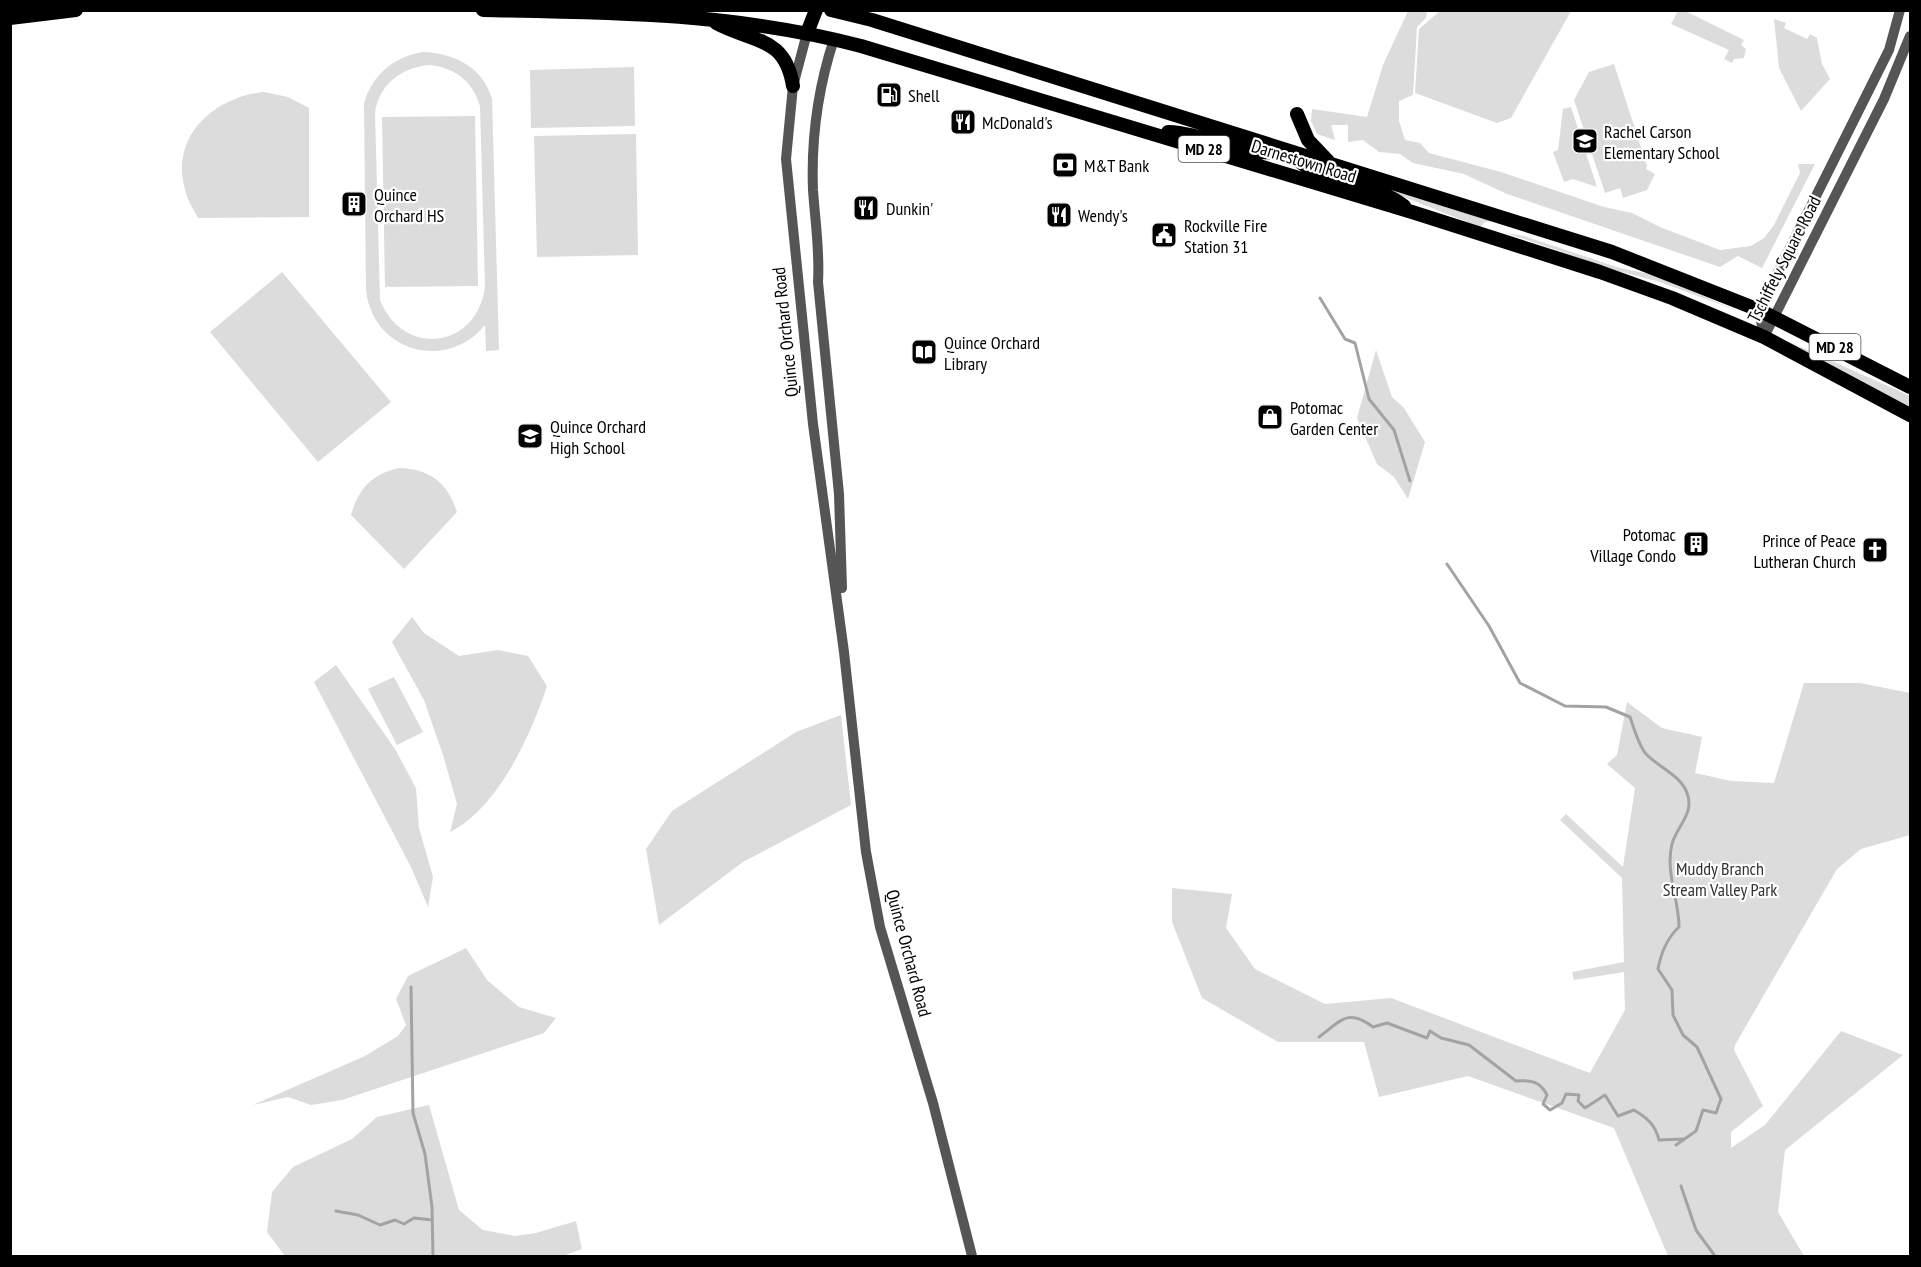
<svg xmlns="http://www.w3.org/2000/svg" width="1921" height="1267" font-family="'PT Sans Narrow',sans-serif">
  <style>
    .green { fill: #dcdcdc; fill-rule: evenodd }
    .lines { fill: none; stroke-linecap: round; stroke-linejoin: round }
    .stream { stroke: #a3a3a3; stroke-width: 3 }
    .tertiary { stroke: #555; stroke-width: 10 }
    .primary { stroke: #000; stroke-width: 14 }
    .labels { text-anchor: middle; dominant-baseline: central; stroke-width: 4.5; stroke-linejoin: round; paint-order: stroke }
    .shield { fill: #fff; stroke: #4c4c4c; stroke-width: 1.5 }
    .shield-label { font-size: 16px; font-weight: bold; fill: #000 }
    .poi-label { font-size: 18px; fill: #000; stroke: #fff; text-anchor: start }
    .street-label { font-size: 18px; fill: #000; stroke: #fff }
    .park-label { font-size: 18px; fill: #333; stroke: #fff }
  </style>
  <rect width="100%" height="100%" fill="#fff"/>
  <path class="green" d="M1408,11H1427L1426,18L1417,27L1413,95L1399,101V121L1405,140L1420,143L1429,153L1501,172L1604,207L1632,213L1660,227L1720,250L1751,246L1764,238L1774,225L1800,173L1798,164H1815L1762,268L1738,256L1720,267L1507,194L1464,174L1413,163L1400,154L1379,152L1363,140L1348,142V125H1331L1335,140L1317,134L1311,121L1312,109L1367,117L1383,65Z
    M1440,11V10L1571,11L1511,118L1497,123L1415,93L1419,29Z
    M1678,11H1685L1744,40L1741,45L1746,49L1744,58L1734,59L1732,63L1724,59L1729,50L1671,24Z
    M1774,19L1786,23L1784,28L1807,39L1810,34L1817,38L1822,64L1830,79L1801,111L1779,68Z
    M423,52C454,53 483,67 492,99L499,350L486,351L485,325C446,373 372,351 366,290L364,104C372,74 394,57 423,52ZM430,65C455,68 473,81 480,106L485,287C477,349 403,358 380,300L375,113C379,84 402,67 430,65Z
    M1614,64L1647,166L1646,169L1655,174L1647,190L1623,198L1620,188L1605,193L1574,100L1589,72Z
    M634,67L635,126L531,128L530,70Z
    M264,92L288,97L309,108V217L198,218C194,210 188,201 186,193C168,138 213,97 264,92Z
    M1571,107L1597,187L1573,179L1564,182L1553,152L1558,150L1563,109Z
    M475,116L478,286L385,287L382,117Z
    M636,134L638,255L537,257L534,136Z
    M1395,190L1494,221L1485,222L1480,227L1394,193Z
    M1503,232L1524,236L1620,268L1654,275L1738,311L1660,282L1618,271Z
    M282,272L391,402L318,462L210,332Z
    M1785,340L1910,396V407L1795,346Z
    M1376,350L1392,397L1404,408L1425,442L1408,499L1394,477L1377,464L1357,418Z
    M399,468C430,469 448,483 457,512L404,569L351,515C359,488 372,474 399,468Z
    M412,617L424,633L459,656L498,650L528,656L547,686C531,735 498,808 450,832L457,804L444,758L424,700L392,642Z
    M336,665L395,749L416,788L419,828L433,877L428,907L411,867L314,682Z
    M394,677L423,732L397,745L368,689Z
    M1804,683H1860L1910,693V835L1861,849L1837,869L1735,1045L1734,1050L1763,1106L1731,1132V1148L1765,1125L1841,1031L1903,1055L1785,1150L1778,1212L1804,1256H1668L1614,1128L1468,1076L1379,1097L1364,1042H1278L1202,998L1172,922V888L1232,894L1226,928L1255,969L1325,1004L1391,998L1590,1073L1625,1010L1624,972L1574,980L1572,972L1624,962L1622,878L1560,820L1566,814L1623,867L1635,788L1607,764L1617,755L1627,702L1662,728L1702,737L1695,773L1731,781L1774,783Z
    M841,715L851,805L743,862L659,925L646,849L672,811L796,732Z
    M466,948L487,980L519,1007L556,1018L544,1033L342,1100L311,1105L288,1097L253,1105L365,1056L398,1036L406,1025L396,999L408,976Z
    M429,1105L459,1210L483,1230L515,1236L536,1233L576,1221L582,1249L563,1256H285L267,1232L272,1192L293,1167L352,1139L377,1117Z"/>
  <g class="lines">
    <path class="stream" d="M1320,298L1345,339L1355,343L1369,399L1394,430L1410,481
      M1447,564L1489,626L1520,683L1565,706L1606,707L1630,717C1634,728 1639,747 1647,755C1659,767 1681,776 1687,793C1695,813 1677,826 1672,844C1665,872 1679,899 1679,927C1667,938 1661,953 1658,969L1672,990L1673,1015L1683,1035L1697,1047L1721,1099L1716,1113L1703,1110L1696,1131L1676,1145
      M411,987L413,1113L425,1154L432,1207L433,1256
      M1319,1037C1340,1022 1347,1007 1373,1027L1387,1023L1427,1038L1430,1031L1441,1038L1469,1045L1516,1081C1531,1080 1540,1081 1547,1095L1543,1104L1550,1110L1562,1103L1566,1094L1579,1095L1578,1101L1585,1108L1605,1095L1618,1116L1634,1110C1647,1118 1655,1124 1659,1140L1684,1139
      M1681,1186L1696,1230L1715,1256
      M336,1211L358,1215L380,1225L395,1220L404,1224L414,1218L432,1220"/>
    <path class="tertiary" d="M807,33L793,86L786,159L813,424L844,652L866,852L880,927L933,1103L972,1256
      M834,39C818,88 811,138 813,190C815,220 820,251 818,282L839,494L842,588
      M1764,337L1759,310L1889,50L1900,10
      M1764,337L1884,99L1910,36"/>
    <path class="primary" d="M483,10C611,12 737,13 861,46L1412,212L1600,272L1672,298L1764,337L1910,415
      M831,10L872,20L1612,252L1759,310L1910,387
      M10,18L76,10
      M716,23C752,43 785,35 793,86
      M807,33L816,10
      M1297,114L1308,140L1328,161
      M1168,132C1205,133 1242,158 1278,151
      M1290,153C1319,185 1371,180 1404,206"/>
  </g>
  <defs>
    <g id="fuel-square" transform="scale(1.35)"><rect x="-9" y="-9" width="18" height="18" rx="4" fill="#000" stroke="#fff"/><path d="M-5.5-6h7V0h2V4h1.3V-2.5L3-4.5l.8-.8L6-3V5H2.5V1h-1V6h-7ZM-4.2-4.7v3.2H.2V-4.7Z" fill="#fff"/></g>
    <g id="restaurant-square" transform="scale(1.35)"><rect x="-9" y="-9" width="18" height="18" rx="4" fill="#000" stroke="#fff"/><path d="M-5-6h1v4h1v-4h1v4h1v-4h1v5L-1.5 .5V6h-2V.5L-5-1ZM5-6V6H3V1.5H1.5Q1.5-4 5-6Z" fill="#fff"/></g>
    <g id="school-square" transform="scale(1.35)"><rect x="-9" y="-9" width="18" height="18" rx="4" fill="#000" stroke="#fff"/><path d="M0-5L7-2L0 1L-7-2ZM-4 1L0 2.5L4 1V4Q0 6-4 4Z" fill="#fff"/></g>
    <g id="bank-square" transform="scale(1.35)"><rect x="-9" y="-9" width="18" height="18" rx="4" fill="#000" stroke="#fff"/><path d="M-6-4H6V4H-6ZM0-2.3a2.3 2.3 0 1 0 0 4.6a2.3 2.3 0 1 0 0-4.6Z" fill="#fff"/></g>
    <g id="building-square" transform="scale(1.35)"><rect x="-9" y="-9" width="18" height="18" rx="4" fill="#000" stroke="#fff"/><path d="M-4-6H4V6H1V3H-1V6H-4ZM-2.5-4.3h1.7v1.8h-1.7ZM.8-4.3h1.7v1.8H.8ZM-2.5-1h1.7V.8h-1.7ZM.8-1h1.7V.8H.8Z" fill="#fff"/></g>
    <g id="civic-square" transform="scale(1.35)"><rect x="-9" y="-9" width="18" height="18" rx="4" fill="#000" stroke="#fff"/><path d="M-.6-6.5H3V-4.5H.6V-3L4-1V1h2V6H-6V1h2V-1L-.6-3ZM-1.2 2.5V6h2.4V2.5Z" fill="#fff"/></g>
    <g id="library-square" transform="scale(1.35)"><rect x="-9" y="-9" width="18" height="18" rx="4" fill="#000" stroke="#fff"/><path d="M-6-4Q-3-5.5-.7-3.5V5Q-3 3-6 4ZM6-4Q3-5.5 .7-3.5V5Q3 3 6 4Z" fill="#fff"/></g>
    <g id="shop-square" transform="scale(1.35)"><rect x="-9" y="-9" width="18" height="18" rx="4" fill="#000" stroke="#fff"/><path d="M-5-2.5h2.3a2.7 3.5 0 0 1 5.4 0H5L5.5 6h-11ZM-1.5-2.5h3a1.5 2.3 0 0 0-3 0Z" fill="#fff"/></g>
    <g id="church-square" transform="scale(1.35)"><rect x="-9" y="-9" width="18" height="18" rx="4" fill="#000" stroke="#fff"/><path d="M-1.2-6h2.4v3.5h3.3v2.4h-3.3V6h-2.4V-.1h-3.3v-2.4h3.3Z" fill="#fff"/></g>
  </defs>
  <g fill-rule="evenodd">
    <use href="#fuel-square" x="889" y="95"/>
    <use href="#restaurant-square" x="963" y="122"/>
    <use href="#school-square" x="1585" y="141"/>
    <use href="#bank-square" x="1065" y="165"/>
    <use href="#building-square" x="354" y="204"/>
    <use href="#restaurant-square" x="866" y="208"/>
    <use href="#restaurant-square" x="1059" y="215"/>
    <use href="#civic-square" x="1164" y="235"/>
    <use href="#library-square" x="924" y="352"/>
    <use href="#shop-square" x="1270" y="417"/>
    <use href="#school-square" x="530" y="436"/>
    <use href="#building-square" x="1696" y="544"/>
    <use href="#church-square" x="1875" y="550"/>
  </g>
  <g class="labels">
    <g class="shield">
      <rect x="1178.5" y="136" width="51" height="26" rx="4.5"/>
      <rect x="1809.5" y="334" width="51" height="26" rx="4.5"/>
    </g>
    <g class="shield-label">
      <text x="1204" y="149">MD 28</text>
      <text x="1835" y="347">MD 28</text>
    </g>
    <g class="poi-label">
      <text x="908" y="95">Shell</text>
      <text x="982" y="122">McDonald's</text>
      <text x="1604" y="131">Rachel Carson<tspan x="1604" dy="21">Elementary School</tspan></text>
      <text x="1084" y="165">M&amp;T Bank</text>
      <text x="374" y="194">Quince<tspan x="374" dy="21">Orchard HS</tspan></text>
      <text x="886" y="208">Dunkin'</text>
      <text x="1078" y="215">Wendy's</text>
      <text x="1184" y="225">Rockville Fire<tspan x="1184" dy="21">Station 31</tspan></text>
      <text x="944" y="342">Quince Orchard<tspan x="944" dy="21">Library</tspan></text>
      <text x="1290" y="407">Potomac<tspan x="1290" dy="21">Garden Center</tspan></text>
      <text x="550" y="426">Quince Orchard<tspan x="550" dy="21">High School</tspan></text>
      <text x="1676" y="534" text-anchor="end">Potomac<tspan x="1676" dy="21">Village Condo</tspan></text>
      <text x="1856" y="540" text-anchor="end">Prince of Peace<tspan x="1856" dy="21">Lutheran Church</tspan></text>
    </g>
    <g class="street-label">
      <text transform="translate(1304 161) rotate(17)">Darnestown Road</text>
      <text transform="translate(1784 259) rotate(-63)">Tschiffely Square Road</text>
      <text transform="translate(785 332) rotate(-96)">Quince Orchard Road</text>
      <text transform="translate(909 953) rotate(75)">Quince Orchard Road</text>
    </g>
    <g class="park-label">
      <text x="1720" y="868">Muddy Branch<tspan x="1720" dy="21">Stream Valley Park</tspan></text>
    </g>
  </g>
  <rect width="1921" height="1267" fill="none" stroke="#000000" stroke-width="24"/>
</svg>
